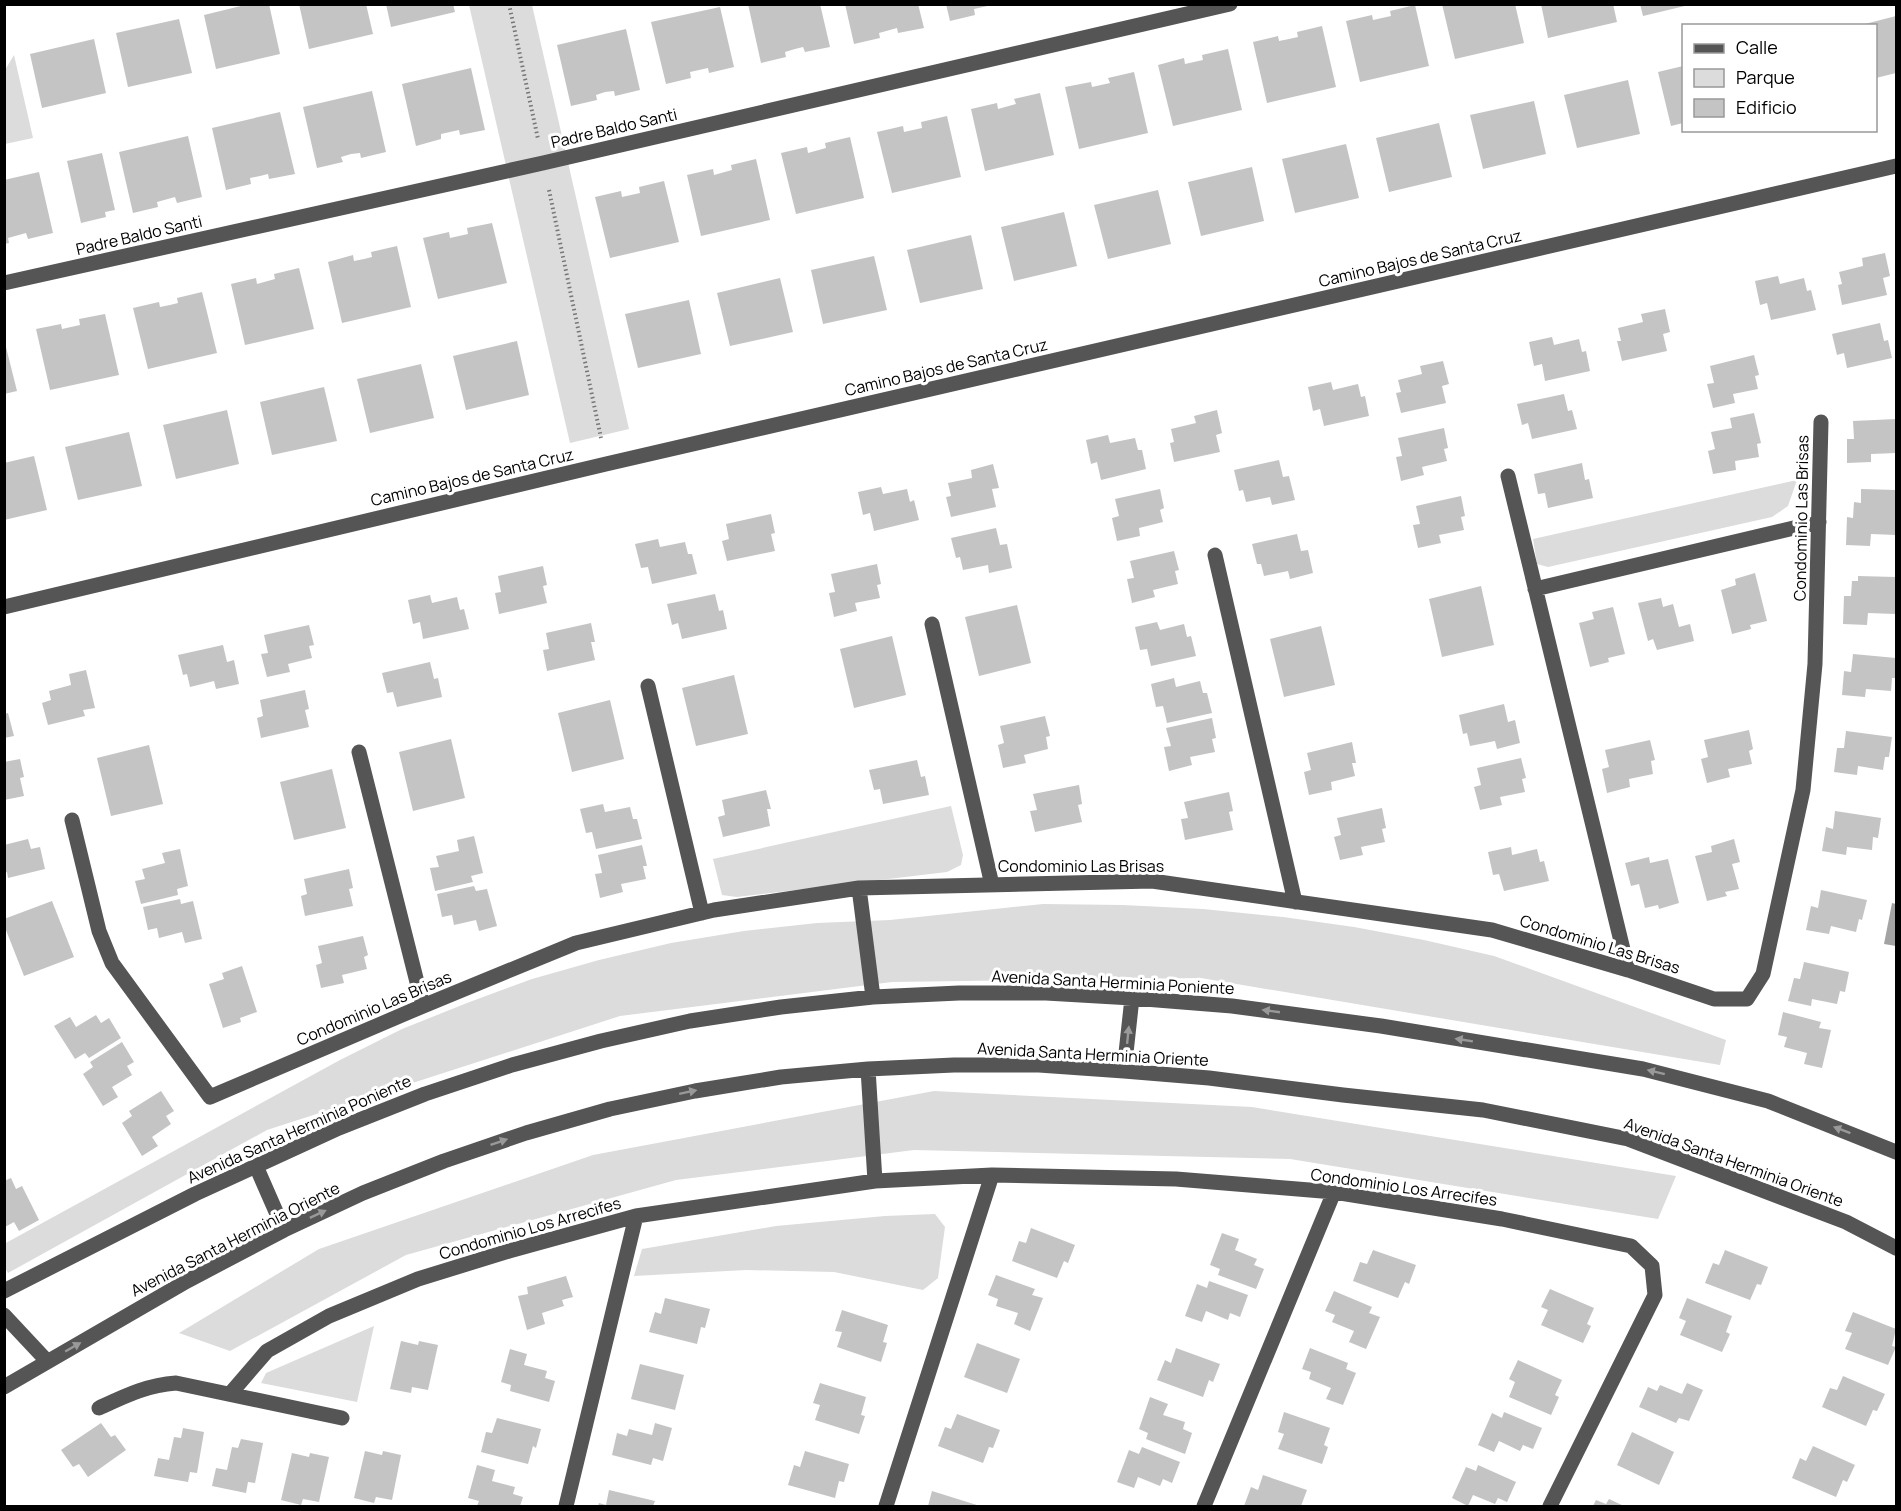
<svg xmlns="http://www.w3.org/2000/svg" width="1901" height="1511" font-family="Manrope,sans-serif">
  <style>
    .green { fill: #dcdcdc }
    .water { fill: #a3a3a3 }
    .building { fill: #c4c4c4 }
    .lines { fill: none; stroke-linecap: round; stroke-linejoin: round }
    .path { stroke: #777; stroke-width: 4; stroke-dasharray: 1.5 3; stroke-linecap: butt }
    .minor { stroke: #555; stroke-width: 15 }
    .oneway { fill: #999 }
    .labels { text-anchor: middle; dominant-baseline: central; stroke-width: 6; stroke-linejoin: round; paint-order: stroke }
    .street-label { font-size: 16px; fill: #000; stroke: #fff }
  </style>
  <rect width="100%" height="100%" fill="#fff"/>
  <path class="green" d="M469,5H532L629,429L570,443Z
    M14,55L33,138L5,144V70Z
    M1797,480L1788,506L1772,517L1548,567L1537,564L1533,539Z
    M951,806L963,855L961,865L947,872L737,897L722,895L713,859Z
    M1043,904L1123,905L1203,909L1283,917L1354,927L1424,940L1494,956L1726,1040L1720,1065L1201,978L892,982L620,1016L267,1130L8,1273L5,1268L4,1244L340,1060L402,1029L467,1003L532,979L599,960L671,943L744,931L817,923L890,920Z
    M934,1091L1252,1107L1676,1176L1658,1219L1290,1159L914,1150L676,1180L406,1255L230,1351L179,1333L319,1249L593,1155Z
    M935,1214L945,1227L938,1278L923,1290L834,1272L746,1270L634,1276L642,1249L776,1226L885,1216Z
    M374,1326L357,1402L261,1383L266,1373Z"/>
  <path class="water" d="M1892,903L1896,904V946L1884,944Z"/>
  <path class="building" d="M249,4H269L280,54L216,69L204,15Z
    M299,4H366L373,34L309,49Z
    M386,4H453L455,12L391,27Z
    M748,4H820L830,47L805,52L803,47L795,49L785,52L786,57L761,63Z
    M845,4H918L924,28L898,33L897,28L879,33L880,38L854,44Z
    M946,4H991L992,5L974,9L975,15L950,21Z
    M1442,4H1515L1524,43L1455,59Z
    M1541,4H1613L1617,22L1548,38Z
    M1640,4H1689V5L1643,16Z
    M1415,5L1429,66L1360,82L1346,21L1372,15L1373,20L1391,16L1390,11Z
    M720,7L734,67L709,73L708,68L690,72L691,78L666,84L651,22Z
    M1896,16V73L1876,78V26L1861,25Z
    M179,19L192,73L128,87L116,33Z
    M1322,26L1336,87L1267,103L1253,42L1278,36L1279,41L1289,39L1298,37L1297,32Z
    M626,29L640,90L615,96L614,91L605,92L596,95L597,100L571,106L557,45Z
    M94,39L106,93L42,108L30,54Z
    M1228,49L1242,110L1173,126L1158,65L1184,58L1185,64L1203,60L1202,55Z
    M1683,66V123L1671,126L1658,72Z
    M471,68L485,130L460,135L459,130L441,134V139L416,146L402,84Z
    M1134,72L1148,133L1079,149L1065,87L1091,82L1092,87L1110,83L1108,78Z
    M1628,80L1640,134L1577,148L1564,95Z
    M372,91L386,152L361,158L360,153L351,154L341,157L343,162L317,168L303,107Z
    M1040,93L1054,155L985,171L971,109L997,103L998,109L1016,104L1014,99Z
    M1534,101L1546,154L1483,169L1470,115Z
    M280,112L295,174L269,179L268,174L260,176L250,178L251,184L226,190L212,128Z
    M947,116L961,177L892,193L877,132L903,126L904,132L922,128L921,122Z
    M1439,123L1452,177L1389,192L1376,138Z
    M188,136L202,197L177,203L175,197L157,202L158,207L133,213L119,152Z
    M850,137L864,198L796,214L781,153L807,147L808,153L826,148L825,143Z
    M1346,144L1359,198L1295,213L1282,159Z
    M102,153L115,210L105,212L106,217L81,223L67,161Z
    M756,159L770,220L701,236L687,175L713,169L714,175L732,170L731,165Z
    M1252,167L1264,221L1201,236L1188,182Z
    M39,172L53,233L28,239L26,233L8,238L9,243L4,244V180Z
    M664,181L679,242L610,258L595,197L621,191L622,197L640,193L639,187Z
    M1158,190L1171,244L1108,259L1094,205Z
    M1064,212L1077,266L1014,281L1001,227Z
    M492,223L507,283L438,299L423,238L449,232L450,238L468,234L467,228Z
    M971,235L983,289L920,303L907,250Z
    M397,246L411,307L342,323L328,262L353,255L354,261L364,259L372,257L371,252Z
    M1885,253L1890,276L1883,278L1887,295L1842,305L1838,285L1842,284L1839,272L1863,266L1862,258Z
    M874,256L887,310L823,324L811,270Z
    M299,268L314,329L245,345L231,284L256,278L257,284L275,279L274,274Z
    M1778,276L1780,284L1804,278L1807,291L1811,290L1816,310L1771,320L1767,303L1760,305L1755,281Z
    M780,278L793,332L730,346L717,293Z
    M202,292L217,353L148,369L133,308L159,302L160,307L170,305L178,303L177,298Z
    M689,300L701,354L638,368L625,314Z
    M1665,309L1670,332L1663,334L1667,351L1622,361L1617,341H1621L1618,328L1643,322L1641,314Z
    M105,314L119,375L50,390L36,329L61,324L62,329L80,325L79,319Z
    M1880,323L1884,341L1888,340L1892,358L1847,368L1844,353L1837,355L1832,334Z
    M1552,337L1554,345L1579,339L1582,352L1586,351L1590,371L1545,381L1542,364L1534,366L1529,342Z
    M517,341L529,395L466,410L453,356Z
    M5,343L17,391L4,394V344Z
    M1754,355L1759,375L1755,376L1758,389L1733,394L1735,403L1713,408L1707,384L1714,383L1710,366Z
    M1443,361L1449,384L1442,386L1446,403L1401,413L1396,393L1401,392L1398,380L1422,374L1420,366Z
    M421,364L434,418L370,433L357,379Z
    M1331,382L1333,390L1358,384L1361,397L1365,396L1369,416L1324,426L1320,409L1313,411L1308,387Z
    M324,387L337,441L272,455L260,402Z
    M1564,394L1568,411L1572,410L1577,429L1532,439L1528,423L1522,425L1517,404Z
    M227,410L239,464L176,479L163,425Z
    M1217,410L1222,433L1216,435L1220,452L1174,462L1170,443L1174,442L1171,429L1196,423L1194,416Z
    M1754,413L1761,443L1757,444L1759,457L1735,461L1736,470L1713,474L1708,451L1715,449L1711,432L1732,428L1730,418Z
    M1896,419V453L1871,454V462L1847,463V439H1854L1853,421Z
    M1444,428L1448,448L1444,449L1447,461L1422,467L1424,475L1401,481L1396,457L1402,456L1398,438Z
    M129,432L142,486L78,500L65,447Z
    M1108,435L1110,443L1135,438L1138,450H1142L1146,469L1101,480L1097,462L1091,464L1086,440Z
    M34,456L47,510L4,520V463Z
    M1279,460L1283,477L1289,476L1295,500L1272,505L1270,497L1246,502L1243,490L1239,491L1234,470Z
    M1582,463L1585,480L1589,479L1593,498L1548,508L1545,493L1538,494L1534,474Z
    M993,464L999,488L992,489L996,507L951,517L946,497L951,496L948,483L972,478L971,470Z
    M881,487L883,494L907,489L910,502L914,500L919,520L874,531L870,513L863,515L858,492Z
    M1160,489L1164,508L1160,510L1163,522L1139,528L1140,536L1117,541L1112,518L1119,516L1115,499Z
    M1861,489L1896,490V535L1871,534L1870,546L1846,545L1847,517L1853,518L1854,502L1861,503Z
    M1461,496L1465,516L1461,517L1464,530L1439,535L1441,543L1418,548L1413,525L1420,524L1416,506Z
    M771,514L775,533L771,534L775,551L727,561L722,541L729,539L726,524Z
    M996,528L1000,545L1007,544L1012,568L989,573L988,565L963,570L960,557L956,558L951,538Z
    M1297,534L1301,551L1308,550L1313,573L1290,579L1288,571L1264,576L1261,564H1257L1252,544Z
    M658,539L660,547L685,542L688,554H692L697,574L652,584L648,567L641,568L635,544Z
    M1174,551L1179,570L1175,571L1178,584L1153,590L1155,597L1132,603L1127,579L1134,578L1130,561Z
    M877,564L881,584L877,585L880,598L855,603L857,611L834,617L829,593L835,592L831,574Z
    M543,566L547,585L543,586L547,603L499,614L495,593L501,592L498,576Z
    M1755,573L1767,621L1750,625L1751,629L1732,634L1721,590L1736,585L1735,579Z
    M1858,576L1896,577L1895,614L1868,613L1867,625L1843,624L1844,596H1851L1852,581H1858Z
    M1481,586L1494,645L1442,657L1429,599Z
    M715,594L719,611L723,610L727,629L682,639L678,623L672,625L667,604Z
    M430,595L432,603L457,597L460,610L464,609L469,629L423,639L420,622L413,624L408,600Z
    M1661,598L1663,607L1673,604L1679,627L1690,624L1694,641L1657,650L1653,639L1648,641L1638,603Z
    M1017,605L1031,663L979,676L965,617Z
    M1613,607L1625,654L1608,658L1609,662L1590,667L1579,623L1594,619L1592,612Z
    M1157,622L1160,630L1184,624L1187,637L1191,636L1196,656L1151,666L1147,649L1140,650L1135,627Z
    M591,623L595,642H591L595,660L547,671L543,650L549,649L546,633Z
    M309,625L314,645L309,646L312,658L288,664L290,672L267,677L261,654L268,653L264,635Z
    M1321,626L1335,685L1284,697L1270,639Z
    M892,636L906,695L854,708L840,649Z
    M223,645L227,662L234,660L239,684L216,689L214,681L190,687L187,674L183,675L178,655Z
    M1853,654L1896,658V678H1892L1891,691L1866,689L1865,697L1842,695L1844,671L1851,672Z
    M430,662L434,679L438,678L442,697L397,707L393,692L387,693L382,673Z
    M86,670L95,708L83,710L85,716L48,725L42,703L51,700L49,691L71,685L69,674Z
    M734,675L748,734L696,746L682,688Z
    M1174,678L1176,687L1200,681L1203,693H1207L1212,713L1167,723L1163,706L1156,707L1151,684Z
    M305,690L309,709L305,710L309,727L261,738L257,718L263,716L260,700Z
    M610,700L624,759L572,772L558,713Z
    M1504,704L1508,722L1515,720L1520,743L1497,749L1495,741L1470,746L1467,733L1463,734L1459,715Z
    M8,713L14,736L4,738V714Z
    M1045,716L1050,736L1046,737L1048,749L1024,755L1026,763L1003,768L998,745L1004,743L1000,726Z
    M1212,718L1216,738L1212,739L1215,752L1190,757L1192,765L1169,771L1164,747L1171,746L1166,728Z
    M1749,730L1753,749L1749,751L1752,764L1728,769L1730,777L1707,783L1701,759L1708,757L1704,740Z
    M1846,731L1892,737L1889,757H1885L1883,770L1858,766L1857,775L1834,772L1837,748H1844Z
    M451,739L465,798L413,811L399,752Z
    M1650,740L1655,760L1651,761L1653,774L1629,779L1630,787L1607,793L1602,769L1609,767L1605,750Z
    M1352,742L1356,763H1352L1355,776L1331,782L1332,790L1309,795L1304,772L1311,770L1307,753Z
    M149,745L163,804L111,816L97,758Z
    M1521,758L1526,778L1522,779L1525,792L1500,797L1502,805L1480,810L1474,787L1481,785L1477,768Z
    M20,759L24,777L20,778L24,796L4,800V762Z
    M917,760L921,777L925,776L929,795L883,804L880,789L874,790L869,770Z
    M332,769L346,828L294,840L280,782Z
    M1079,785L1082,804L1078,805L1082,822L1035,832L1030,811L1037,810L1033,794Z
    M766,790L771,809H767L770,826L723,837L718,817L725,815L722,800Z
    M1229,792L1233,811L1229,812L1233,830L1185,840L1181,819L1188,818L1184,802Z
    M603,804L605,812L630,807L633,819H637L642,839L596,849L592,832L586,833L580,809Z
    M1382,808L1386,828L1382,829L1385,842L1361,847L1363,855L1340,860L1334,837L1341,835L1337,818Z
    M1835,811L1881,818L1878,838L1873,837L1872,850L1847,847L1846,855L1822,851L1826,827L1833,829Z
    M474,836L483,873L471,876L473,882L435,891L430,868L439,867L436,856L459,851L457,840Z
    M28,839L31,849L40,847L45,869L8,878L7,872L4,873V845Z
    M1734,839L1740,862L1732,864L1739,889L1725,892L1727,896L1707,901L1695,856L1712,852L1711,846Z
    M642,845L647,866H643L646,879L621,884L623,892L600,898L595,874L602,873L598,855Z
    M1511,847L1512,855L1537,849L1540,862L1544,861L1549,881L1504,891L1499,874L1493,875L1488,852Z
    M180,849L188,886L177,889L178,895L141,904L135,881L145,879L142,869L165,863L162,853Z
    M1649,857L1650,863L1668,859L1679,903L1659,909L1658,905L1645,908L1639,884L1631,886L1625,863Z
    M349,869L353,888L349,889L353,906L305,916L301,896L307,894L304,879Z
    M474,886L476,891L487,889L497,926L479,931L476,920L454,925L452,915L442,917L437,894Z
    M1821,890L1867,900L1862,920L1859,919L1856,932L1831,926L1829,934L1806,930L1811,906L1818,908Z
    M180,899L181,904L193,901L202,939L185,943L182,932L159,938L157,928L148,930L143,907Z
    M52,901L74,957L24,976L4,925V919Z
    M363,936L368,955L364,957L367,969L342,975L344,983L321,988L316,965L322,963L318,946Z
    M1804,962L1849,972L1845,992L1840,991L1837,1004L1812,999L1811,1006L1788,1001L1794,978L1800,979Z
    M242,966L257,1012L240,1018L241,1022L223,1028L209,984L224,979L222,973Z
    M1783,1012L1821,1022L1819,1028L1831,1030L1822,1068L1804,1064L1807,1053L1784,1047L1787,1037L1778,1035Z
    M96,1015L101,1023L109,1018L121,1038L89,1058L85,1053L75,1059L54,1026L70,1017L76,1027Z
    M122,1042L134,1062L127,1066L132,1075L112,1087L118,1097L103,1106L83,1074L93,1067L90,1062Z
    M161,1091L174,1111L166,1116L171,1124L152,1137L158,1146L142,1156L122,1123L132,1116L129,1111Z
    M11,1178L16,1189L22,1186L39,1220L19,1231L14,1222L5,1227L4,1226V1181Z
    M1031,1228L1075,1245L1068,1263L1064,1261L1057,1278L1012,1261L1019,1241L1026,1243Z
    M1222,1233L1239,1239L1235,1250L1257,1259L1254,1265L1264,1269L1256,1289L1218,1275L1220,1269L1210,1265Z
    M1373,1250L1416,1265L1409,1284L1405,1282L1398,1298L1353,1281L1360,1262L1367,1264Z
    M1725,1250L1768,1267L1761,1285L1757,1284L1750,1300L1705,1283L1713,1263L1719,1265Z
    M996,1275L1035,1289L1032,1295L1043,1298L1030,1331L1014,1324L1018,1313L996,1306L998,1299L988,1295Z
    M566,1276L573,1297L562,1300L564,1306L542,1313L545,1324L527,1330L518,1296L528,1294L527,1287Z
    M1209,1281L1248,1295L1240,1317L1230,1313L1228,1320L1206,1311L1202,1322L1185,1316L1197,1284L1207,1288Z
    M1550,1289L1594,1308L1587,1324L1591,1326L1583,1343L1541,1325L1548,1310L1541,1307Z
    M1334,1291L1372,1307L1369,1313L1380,1317L1366,1349L1349,1342L1354,1331L1332,1322L1335,1315L1325,1311Z
    M665,1298L710,1309L705,1328L701,1327L697,1344L649,1332L655,1312L661,1314Z
    M1687,1298L1732,1316L1726,1332L1730,1334L1722,1352L1680,1335L1686,1321L1679,1318Z
    M842,1310L888,1325L883,1342L887,1343L881,1362L837,1347L842,1332L835,1331Z
    M1853,1312L1896,1329L1892,1346L1896,1347L1888,1365L1845,1349L1852,1333L1845,1331Z
    M401,1341L418,1345L419,1341L438,1345L428,1390L412,1387L411,1393L390,1389Z
    M977,1343L1020,1359L1007,1393L964,1377Z
    M1176,1348L1220,1364L1213,1382L1209,1380L1203,1397L1157,1380L1165,1360L1171,1363Z
    M1310,1348L1348,1363L1346,1369L1356,1373L1343,1405L1326,1399L1331,1388L1309,1379L1311,1372L1302,1369Z
    M510,1349L527,1354L524,1365L547,1371L545,1378L555,1381L549,1402L510,1391L511,1385L501,1382Z
    M1518,1360L1562,1380L1555,1395L1559,1397L1551,1415L1509,1397L1515,1382L1509,1379Z
    M640,1364L684,1375L675,1410L631,1399Z
    M1843,1376L1885,1394L1877,1411L1873,1410L1866,1426L1822,1407L1830,1388L1837,1390Z
    M820,1383L866,1397L861,1415L865,1416L859,1434L815,1420L820,1405L813,1403Z
    M1687,1383L1703,1390L1689,1421L1679,1418L1676,1423L1639,1407L1648,1387L1657,1391L1660,1385L1682,1394Z
    M1150,1397L1168,1404L1163,1415L1185,1422L1183,1429L1192,1433L1185,1454L1146,1439L1148,1433L1139,1429Z
    M1284,1412L1330,1428L1324,1445L1328,1447L1322,1464L1278,1449L1284,1434L1278,1432Z
    M1504,1412L1542,1428L1533,1449L1523,1445L1520,1451L1499,1441L1494,1452L1478,1445L1492,1413L1502,1418Z
    M957,1414L1000,1430L993,1448L989,1447L983,1463L938,1446L945,1427L951,1429Z
    M497,1418L541,1429L536,1448L533,1446L528,1464L481,1452L486,1432L492,1433Z
    M101,1423L111,1437L115,1435L126,1450L88,1477L79,1464L73,1467L61,1450Z
    M655,1423L672,1428L663,1461L653,1458L651,1465L612,1455L617,1433L627,1436L629,1429L652,1435Z
    M183,1428L204,1432L197,1473L190,1472L188,1482L154,1476L158,1458L169,1460L174,1437L181,1438Z
    M1632,1432L1674,1452L1659,1485L1617,1465Z
    M241,1439L263,1443L255,1483L248,1482L246,1493L212,1486L216,1468L227,1470L232,1447L238,1448Z
    M1813,1446L1855,1465L1847,1482L1843,1480L1836,1497L1792,1478L1800,1458L1806,1461Z
    M1142,1447L1180,1462L1172,1483L1163,1479L1160,1486L1138,1477L1134,1488L1117,1482L1129,1450L1139,1454Z
    M365,1451L382,1455L383,1451L401,1455L392,1500L376,1497L374,1503L354,1498Z
    M805,1451L849,1464L844,1482L839,1481L835,1498L788,1485L794,1465L800,1467Z
    M292,1453L309,1457L310,1453L329,1457L319,1502L303,1499L301,1505L281,1500Z
    M477,1465L495,1470L492,1481L515,1487L513,1494L523,1497L520,1506H477L479,1501L468,1498Z
    M1478,1465L1516,1482L1507,1502L1498,1498L1495,1504L1473,1495L1468,1506L1452,1498L1466,1467L1476,1471Z
    M1263,1475L1307,1490L1301,1506H1244L1251,1487L1258,1490Z
    M609,1490L655,1501L653,1506H598L599,1503L606,1505Z
    M932,1491L980,1506H928Z
    M1609,1499L1624,1506H1593L1596,1500L1606,1504Z"/>
  <g class="lines">
    <path class="path" d="M509,4L538,139
      M549,190L601,438"/>
    <path class="minor" d="M4,283L543,163L1230,4
      M1508,476L1628,970
      M1215,555L1295,902
      M1535,589L1819,522
      M4,607L606,464L1896,166
      M932,624L992,885
      M648,686L702,913
      M359,752L423,1006
      M72,820L99,931L112,963L210,1097L423,1006L576,943L714,910L859,888L1152,881L1492,930L1628,970L1714,999H1747L1763,974L1803,790L1815,664L1821,422
      M859,888L873,997
      M868,1069L875,1181
      M1124,1071L1132,998
      M256,1166L284,1230
      M4,1291L195,1194L339,1128L425,1094L512,1065L601,1041L690,1021L781,1007L873,997L959,993H1046L1132,998L1232,1006L1381,1026L1643,1069L1768,1101L1896,1152
      M4,1315L47,1361
      M4,1387L187,1281L284,1230L363,1193L444,1161L526,1133L610,1109L695,1091L781,1077L868,1069L954,1065H1039L1124,1071L1209,1078L1343,1095L1483,1110L1628,1139L1846,1222L1896,1248
      M230,1394L267,1351L329,1316L418,1279L509,1251L636,1216L875,1181L992,1175L1176,1179L1334,1192L1502,1219L1631,1246L1652,1266L1655,1295L1550,1506
      M99,1408C125,1396 147,1385 176,1383L342,1418
      M566,1506L636,1216
      M886,1506L992,1175
      M1204,1506L1334,1192"/>
  </g>
  <defs><path id="oneway-solid" d="M-6-.8H1V-3.2L6.5 0L1 3.2V.8H-6Z" transform="scale(1.5)"/></defs>
  <g class="oneway">
    <use href="#oneway-solid" transform="translate(1271 1011) rotate(-172)"/>
    <use href="#oneway-solid" transform="translate(1128 1035) rotate(-84)"/>
    <use href="#oneway-solid" transform="translate(1464 1040) rotate(-171)"/>
    <use href="#oneway-solid" transform="translate(1656 1072) rotate(-166)"/>
    <use href="#oneway-solid" transform="translate(688 1092) rotate(-12)"/>
    <use href="#oneway-solid" transform="translate(1842 1130) rotate(-159)"/>
    <use href="#oneway-solid" transform="translate(499 1142) rotate(-19)"/>
    <use href="#oneway-solid" transform="translate(318 1214) rotate(-25)"/>
    <use href="#oneway-solid" transform="translate(73 1347) rotate(-30)"/>
  </g>
  <g class="labels">
    <g class="street-label">
      <text transform="translate(614 128) rotate(-13)">Padre Baldo Santi</text>
      <text transform="translate(139 235) rotate(-13)">Padre Baldo Santi</text>
      <text transform="translate(1420 258) rotate(-13)">Camino Bajos de Santa Cruz</text>
      <text transform="translate(946 367) rotate(-13)">Camino Bajos de Santa Cruz</text>
      <text transform="translate(472 477) rotate(-13)">Camino Bajos de Santa Cruz</text>
      <text transform="translate(1801 518) rotate(-89)">Condominio Las Brisas</text>
      <text x="1081" y="866">Condominio Las Brisas</text>
      <text transform="translate(1600 944) rotate(17)">Condominio Las Brisas</text>
      <text transform="translate(1113 982) rotate(3)">Avenida Santa Herminia Poniente</text>
      <text transform="translate(374 1008) rotate(-23)">Condominio Las Brisas</text>
      <text transform="translate(1093 1054) rotate(3)">Avenida Santa Herminia Oriente</text>
      <text transform="translate(299 1129) rotate(-24)">Avenida Santa Herminia Poniente</text>
      <text transform="translate(1734 1162) rotate(20)">Avenida Santa Herminia Oriente</text>
      <text transform="translate(1404 1187) rotate(8)">Condominio Los Arrecifes</text>
      <text transform="translate(530 1228) rotate(-16)">Condominio Los Arrecifes</text>
      <text transform="translate(235 1239) rotate(-27)">Avenida Santa Herminia Oriente</text>
    </g>
  </g>
  <rect width="1901" height="1511" fill="none" stroke="#000000" stroke-width="12"/>
  <rect x="1682" y="24" width="195" height="108" fill="#ffffff" stroke="#999999" stroke-width="1.5"/>
  <rect x="1694" y="44" width="30" height="9" fill="#555555" stroke="#999999" stroke-width="1.5"/>
  <text x="1736" y="54" font-size="18" fill="#000000">Calle</text>
  <rect x="1694" y="69" width="30" height="18" fill="#dcdcdc" stroke="#999999" stroke-width="1.5"/>
  <text x="1736" y="84" font-size="18" fill="#000000">Parque</text>
  <rect x="1694" y="99" width="30" height="18" fill="#c4c4c4" stroke="#999999" stroke-width="1.5"/>
  <text x="1736" y="114" font-size="18" fill="#000000">Edificio</text>
</svg>
